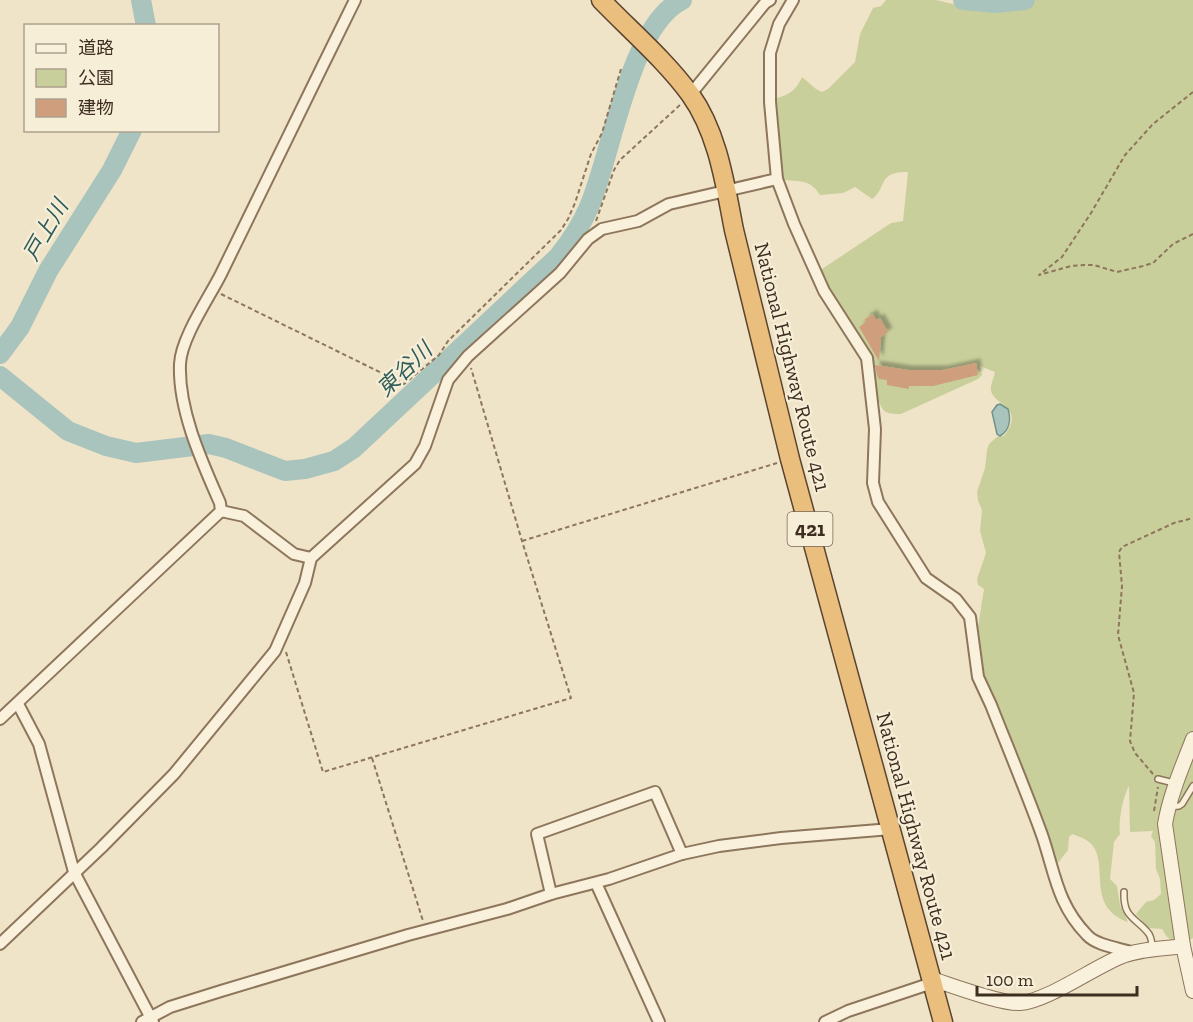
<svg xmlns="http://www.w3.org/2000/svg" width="1193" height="1022" font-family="'Zilla Slab','Noto Sans JP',serif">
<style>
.green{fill:#c9cf9b}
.water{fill:#a9c4bc;stroke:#6f938a;stroke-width:1.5}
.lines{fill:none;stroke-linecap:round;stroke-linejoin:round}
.river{stroke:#a9c4bc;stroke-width:20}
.building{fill:#cf9f7d;filter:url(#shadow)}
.service-casing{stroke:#8d765c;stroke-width:8}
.minor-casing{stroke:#8d765c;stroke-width:14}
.tertiary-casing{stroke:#8d765c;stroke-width:16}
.trunk-casing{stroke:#5b4430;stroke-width:21}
.path{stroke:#8d765c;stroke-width:2;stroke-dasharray:4.5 3;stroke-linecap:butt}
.service{stroke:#faf1dc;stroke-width:5}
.minor{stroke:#faf1dc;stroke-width:10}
.tertiary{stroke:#faf1dc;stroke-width:14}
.trunk{stroke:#eabe7c;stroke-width:18}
.labels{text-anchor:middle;stroke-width:4.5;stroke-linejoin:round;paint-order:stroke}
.shield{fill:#f7eed8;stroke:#756857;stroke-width:1.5}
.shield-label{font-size:20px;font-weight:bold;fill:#3d2e20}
.street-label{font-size:21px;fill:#3d2e20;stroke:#f7eed8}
.water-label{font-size:22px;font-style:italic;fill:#2f5d5a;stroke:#f7eed8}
</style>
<defs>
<filter id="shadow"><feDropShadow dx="4.5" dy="-4.5" stdDeviation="1.5" flood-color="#0004"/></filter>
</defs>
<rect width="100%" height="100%" fill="#f0e4c8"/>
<path class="green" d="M886,0h50l17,4 43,1 26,-2 12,-3h159v938l-5,3 -28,-110 15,106 -3,3 -5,-3 -5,-8 -14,-1 -12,-14 10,-12 8,-2 7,-6 -1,-15 -4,-10 -1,-27 -4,-6 2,-5 -23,1 -1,-46c-6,10 -11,36 -9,48l-6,8 -4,37 7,7 3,19 8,17c-45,-16 -16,-61 -39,-80 -5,-4 -12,-6 -17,-8l-3,3 -1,13 -14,18 -70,-179 -9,-63 3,1 6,-38 -6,-4 -1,-6 9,-26 -6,-22 2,-21 -4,-9 -1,-9 8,-24 2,-18 2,-6 8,-7 7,-1c22,-29 -9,-30 -13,-45 -1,-6 3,-13 4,-19l-15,-6 2,9 -4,4 -77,35c-5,0 -11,0 -15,-2 -7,-3 -14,-31 -16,-40l-48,-92v-11l69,-46 12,-2 5,-49c-31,-1 -21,17 -36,27l-17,-12 -12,6 -23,2c-11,-18 -23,-12 -40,-16l-4,-43 1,-38c12,-3 20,-9 25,-21l14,12 6,3 6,-3 27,-27 5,-28 13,-26 8,-2z"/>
<path class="water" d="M1000,404l8,5c3,10 2,21 -8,27l-3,-2 -5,-22 5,-7z"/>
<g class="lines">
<g class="river">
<polyline points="141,0 146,26"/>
<polyline points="963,0 996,3 1025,0"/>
<polyline points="0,354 20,327 48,271 112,170 132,130"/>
<path d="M0,376l68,55 38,15 30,7 73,-9 17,4 59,23 20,-2 29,-8 20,-13 204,-191c13,-16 23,-31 31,-50 23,-53 40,-181 93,-207"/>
</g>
</g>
<g class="building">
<polygon points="873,314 876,320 880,318 888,332 881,337 879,361 859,327 866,322 865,319"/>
<polygon points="976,363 978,375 933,386 909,386 909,389 887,385 887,380 879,379 877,375 875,365 908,370 943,370"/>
</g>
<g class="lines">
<defs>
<g id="service">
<polyline points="1158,779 1174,783"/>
<polyline points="1169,807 1179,806 1182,804 1193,786"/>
<path d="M1124,892c-1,27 12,25 25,42 3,5 3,10 3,15"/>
</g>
<g id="minor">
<path d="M793,0l-14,24 -9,29v49l7,77 17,45 30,67 43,67 8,71 -2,54 5,19 48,76 30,21 14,18 8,60 13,28c17,43 35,86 51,130 13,38 15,69 45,100 10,11 33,13 47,18"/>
<polyline points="690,95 765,3 770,0"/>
<polyline points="221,511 244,516 294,554 311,558"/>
<polyline points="18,704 39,744 74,872 153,1022"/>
<path d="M0,719l221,-208 -1,-8c-18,-41 -42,-93 -40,-139 1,-26 29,-66 41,-90 45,-92 89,-183 134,-274"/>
<polyline points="596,883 659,1022"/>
<polyline points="551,894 537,834 655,792 682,854"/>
<polyline points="0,944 101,848 174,774 275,651 305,583 311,558 415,464 425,446 448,380 468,356 560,273 588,239 602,229 638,221 669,204 777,179"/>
<polyline points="142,1022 170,1007 221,991 408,935 507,909 551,894 609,879 682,854 719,846 781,838 891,829"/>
<polyline points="825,1022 848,1011 932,983"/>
</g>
<g id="tertiary">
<path d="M1193,739c-11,28 -23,56 -28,85l18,122 10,45"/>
<path d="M931,979c21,6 69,25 89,24 25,-1 73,-35 100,-46 19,-8 42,-8 63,-11"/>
</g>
<path id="trunk" d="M601,0c29,30 65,61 89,94 28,39 35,90 44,136l56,229 153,563"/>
</defs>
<use href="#service" class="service-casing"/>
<use href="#minor" class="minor-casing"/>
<use href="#tertiary" class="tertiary-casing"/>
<use href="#trunk" class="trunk-casing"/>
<g class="path">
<polyline points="1193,92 1153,124 1125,155 1091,213 1062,257 1039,275 1071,266 1084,265 1094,265 1117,272 1143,266 1153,263 1173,244 1193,234"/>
<polyline points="596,221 614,170 620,160 680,105"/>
<polyline points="221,294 404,384 439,355 448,341 561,230 568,219 575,203 591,154 602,133 621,69"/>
<polyline points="522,541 777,463"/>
<polyline points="286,652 323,772 571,698 522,541 471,368"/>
<polyline points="372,758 423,921"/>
<polyline points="1153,774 1135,753 1130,741 1134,693 1118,635 1122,586 1119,552 1122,547 1174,523 1193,518"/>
<polyline points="1154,811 1158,787"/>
</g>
<use href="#service" class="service"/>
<use href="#minor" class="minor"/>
<use href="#tertiary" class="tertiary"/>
<use href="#trunk" class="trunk"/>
</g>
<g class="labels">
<rect class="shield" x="787.5" y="512" width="45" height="34" rx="4.5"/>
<g class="shield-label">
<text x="810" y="536">421</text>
</g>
<g class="street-label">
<text transform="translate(792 367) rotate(76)" y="7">National Highway Route 421</text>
<text transform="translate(916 836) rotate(75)" y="7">National Highway Route 421</text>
</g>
<g class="water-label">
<text transform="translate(45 230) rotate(-60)" y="8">戸上川</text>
<text transform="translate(404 369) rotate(-44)" y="8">東谷川</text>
</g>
</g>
<rect x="24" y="24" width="195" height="108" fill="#f7eed8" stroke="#ada18e" stroke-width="1.5"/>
<rect x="36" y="44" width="30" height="9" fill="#faf1dc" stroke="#ada18e" stroke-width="1.5"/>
<text x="78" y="54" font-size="18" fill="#3d2e20">道路</text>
<rect x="36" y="69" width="30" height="18" fill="#c9cf9b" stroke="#ada18e" stroke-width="1.5"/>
<text x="78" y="84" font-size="18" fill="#3d2e20">公園</text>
<rect x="36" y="99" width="30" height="18" fill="#cf9f7d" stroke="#ada18e" stroke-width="1.5"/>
<text x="78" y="114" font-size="18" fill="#3d2e20">建物</text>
<path d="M977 986v9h160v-9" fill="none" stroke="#3d2e20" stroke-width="3"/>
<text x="986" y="986" font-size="18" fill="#3d2e20" stroke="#f7eed8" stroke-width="4.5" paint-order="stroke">100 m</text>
</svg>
